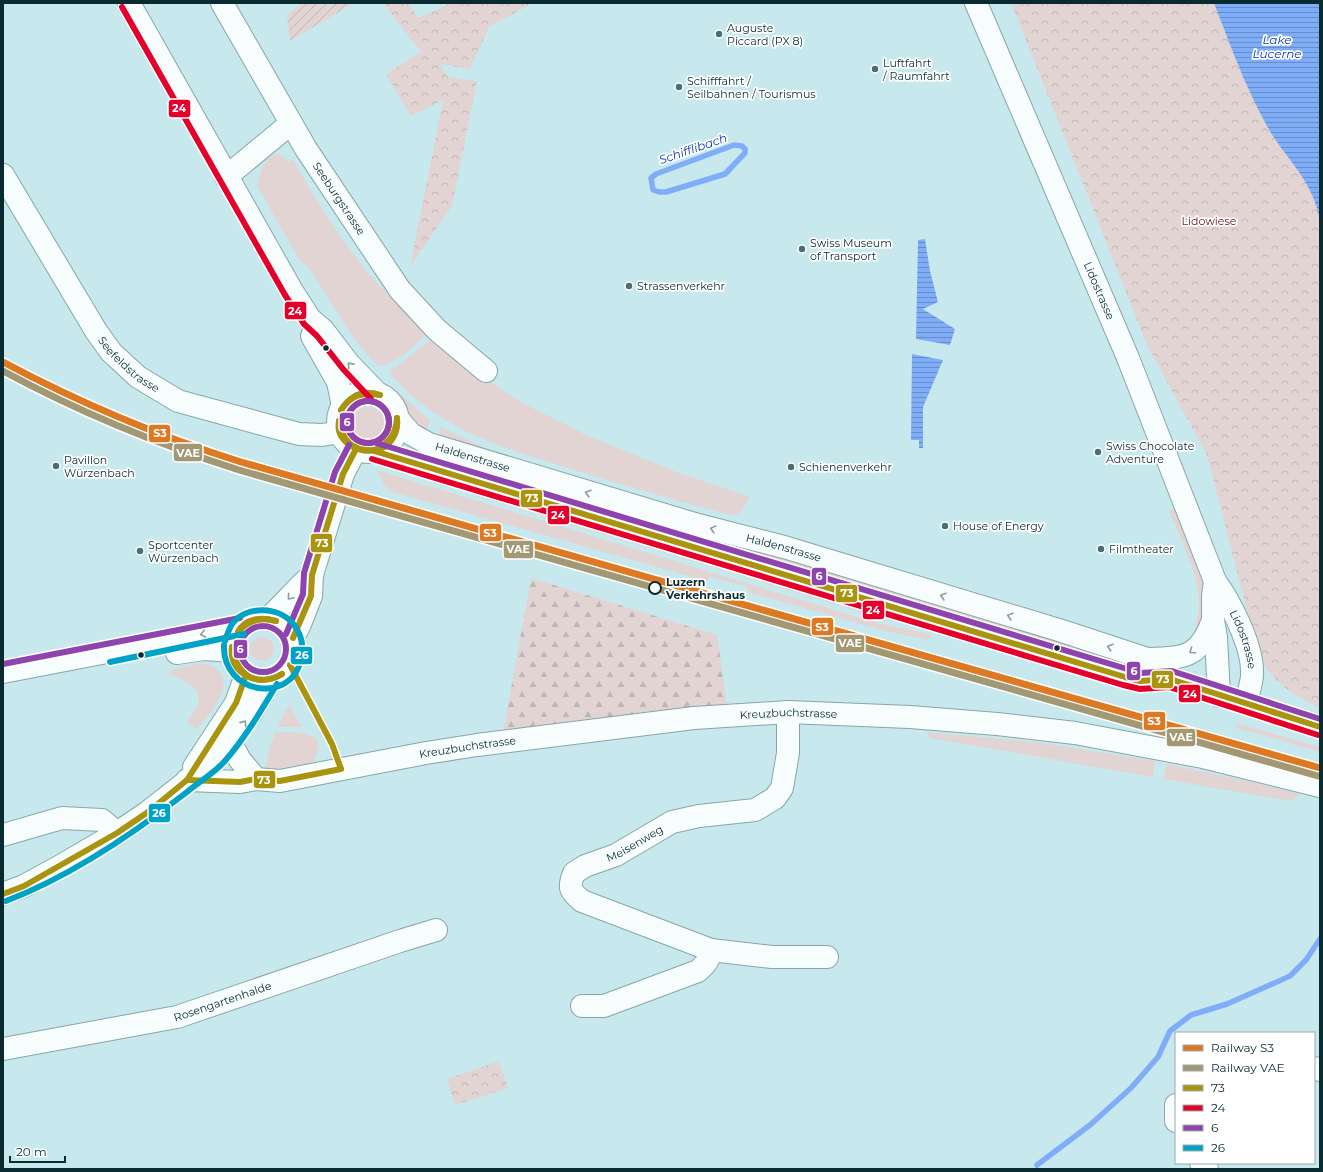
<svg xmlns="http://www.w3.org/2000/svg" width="1323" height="1172" font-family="Montserrat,sans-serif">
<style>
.grass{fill:#e1d4d3}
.forest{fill:url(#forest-firs)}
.park{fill:url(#park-crowns)}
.garden{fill:url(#garden-furrows)}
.water{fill:url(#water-rules)}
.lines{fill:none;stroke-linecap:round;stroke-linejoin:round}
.stream{stroke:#80adf8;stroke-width:5.5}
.street-casing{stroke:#87a6a9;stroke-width:24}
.secondary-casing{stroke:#87a6a9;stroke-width:24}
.primary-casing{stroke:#87a6a9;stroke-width:24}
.street{stroke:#f7fcfc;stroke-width:22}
.secondary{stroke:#f7fcfc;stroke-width:22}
.primary{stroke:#f7fcfc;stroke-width:22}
.bus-1-casing{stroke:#fff;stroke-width:9}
.bus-2-casing{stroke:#fff;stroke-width:9}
.bus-3-casing{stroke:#fff;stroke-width:9}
.bus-4-casing{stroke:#fff;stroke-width:9}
.bus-1{stroke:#a99410;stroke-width:6}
.bus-2{stroke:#e4002b;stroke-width:6}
.bus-3{stroke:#8e44ad;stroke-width:6}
.bus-4{stroke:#00a3c6;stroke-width:6}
.rail-1-casing{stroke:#fff;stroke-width:10}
.rail-2-casing{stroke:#fff;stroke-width:10}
.rail-1{stroke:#dc7922;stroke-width:7}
.rail-2{stroke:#a29974;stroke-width:7}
.oneway{stroke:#8c9ea0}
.poi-dot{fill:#4c6e72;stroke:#fff;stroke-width:1.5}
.bus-dot{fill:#092b2f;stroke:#fff;stroke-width:1.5}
.stop-dot{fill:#fff;stroke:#092b2f;stroke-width:2}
.labels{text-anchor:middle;stroke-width:3.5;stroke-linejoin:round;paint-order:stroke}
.poi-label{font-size:11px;fill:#092b2f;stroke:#fff;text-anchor:start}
.street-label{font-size:11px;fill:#092b2f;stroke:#fff}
.park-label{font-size:11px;fill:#661116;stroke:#fff}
.stop-label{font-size:11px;font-weight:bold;fill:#092b2f;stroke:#fff;text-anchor:start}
.water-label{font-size:12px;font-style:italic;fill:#0a38b1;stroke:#fff}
.line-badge{stroke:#fff;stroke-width:1.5}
.badge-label{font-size:11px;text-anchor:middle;font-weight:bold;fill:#fff}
</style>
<defs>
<pattern id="forest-firs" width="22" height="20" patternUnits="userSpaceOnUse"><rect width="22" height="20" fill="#e1d4d3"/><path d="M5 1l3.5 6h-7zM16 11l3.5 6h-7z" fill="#c0b6b5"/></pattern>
<pattern id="park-crowns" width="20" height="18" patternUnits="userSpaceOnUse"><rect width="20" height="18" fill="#e1d4d3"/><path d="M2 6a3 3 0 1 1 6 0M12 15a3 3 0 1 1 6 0" fill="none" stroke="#c0b6b5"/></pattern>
<pattern id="garden-furrows" width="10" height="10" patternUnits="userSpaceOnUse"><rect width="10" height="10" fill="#e1d4d3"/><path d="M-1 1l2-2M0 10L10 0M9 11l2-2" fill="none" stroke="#c0b6b5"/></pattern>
<pattern id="water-rules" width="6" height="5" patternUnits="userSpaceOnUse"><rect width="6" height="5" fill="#80adf8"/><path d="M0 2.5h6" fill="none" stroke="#678dc9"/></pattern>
</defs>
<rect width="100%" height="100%" fill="#c7e9ed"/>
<g class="grass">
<path d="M280,154l9,8 4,-2c24,42 51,85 83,122 16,18 34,34 52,51 -14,13 -30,31 -50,33l-24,-27 -45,-71 -10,-9 -42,-73c4,-14 6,-31 23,-32z"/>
<path d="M434,339l47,38 19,11 3,3 31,18 47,23v1l98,40 71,24c-5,8 -9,19 -20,18 -49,-13 -97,-27 -146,-42 -74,-23 -140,-39 -194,-99l1,-3 39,-31z"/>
<polygon points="390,388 393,388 430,420 425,435 407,415 402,404 390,391"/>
<circle cx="368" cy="423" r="16"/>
<polygon points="441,427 506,458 437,439"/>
<polygon points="432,452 762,548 1139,664 1137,671 810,570 431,457"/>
<polygon points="374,461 414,471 412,476 374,464"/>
<polygon points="376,470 877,623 931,634 929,640 882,630 747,592 748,587 709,576 707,581 392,492 385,486"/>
<polygon points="424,477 449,482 452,489 426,480"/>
<polygon points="458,485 922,626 884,619 470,494"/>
<path d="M1176,507l27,73 3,12 -3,36 -8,-3c14,-34 -13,-82 -26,-114z"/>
<circle cx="262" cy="649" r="12"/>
<path d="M202,663c44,10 10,49 -6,67l-9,-9 12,-17 -2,-13 -10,-9 -18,-8 2,-4z"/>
<polygon points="289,705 302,727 277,727"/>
<polygon points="1236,723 1320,747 1320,752 1237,728"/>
<path d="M276,732l28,1 12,5 3,9c-2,5 -3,11 -7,15 -7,8 -36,8 -47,6l6,-24z"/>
<polygon points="926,732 1036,742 1155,761 1153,777 947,741 931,738"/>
<polygon points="1167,764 1265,785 1299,794 1298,797 1291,801 1163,779"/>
</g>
<polygon class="forest" points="531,578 717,635 727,706 503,733"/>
<g class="park">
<polygon points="383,3 409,3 418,18 451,3 533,3 489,27 470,69 440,64 448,77 477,81 452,206 410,267 443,100 411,116 386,74 422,51 417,47"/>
<path d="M1011,3h203c16,41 31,84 53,123 18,33 46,53 53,95v487c-29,-14 -44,-23 -61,-51l-52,-202 -59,-108z"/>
<polygon points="499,1061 508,1088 455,1105 447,1079"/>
</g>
<polygon class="garden" points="301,3 354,3 290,41 287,15"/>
<g class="water">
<path d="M1214,3h106v218c-7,-42 -35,-62 -53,-95 -22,-39 -37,-82 -53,-123z"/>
<polygon points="925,239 930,271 938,302 923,309 955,329 950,345 916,339 918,240"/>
<polygon points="912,354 943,360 923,407 923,448 919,448 919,440 911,440"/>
</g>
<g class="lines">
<g class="stream">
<polygon points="734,145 742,146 745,149 745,153 725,174 666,192 659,192 653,190 651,178 656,174"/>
<polyline points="1037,1165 1090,1125 1131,1088 1158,1057 1170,1031 1191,1015 1227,1004 1290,976 1306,960 1320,939"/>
</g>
<defs>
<g id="street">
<path id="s1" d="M222,3l84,146 94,141 37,40 49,41"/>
<path id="s2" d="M976,3l152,355 87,223c15,20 37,64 37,90 1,11 -4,22 -7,32"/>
<path id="s3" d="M3,175l93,156 15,21 27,25 40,24 121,33 23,1 18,-3"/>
<polyline points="226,177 290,124"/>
<polyline points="1215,581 1213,596 1213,620 1216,637 1219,696"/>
<path d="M1147,659c38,-1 52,-1 66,-39"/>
<polyline points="230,741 240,760 256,779"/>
<path id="s4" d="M187,780l53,2 16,-3 24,2 146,-28 51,-8 217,-27 94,-6 122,5 87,7 78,9 128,24 117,29"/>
<polyline points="3,835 62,818 102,820 117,833"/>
<polyline points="711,950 772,957 827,957"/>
<path id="s5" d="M582,1006h22l94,-35c8,-7 11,-11 13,-21l-129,-49c-12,-10 -14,-13 -8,-28l11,-7 31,-11 56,-33 27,-6 56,-6 20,-12 7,-10 6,-35v-41"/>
<path id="s6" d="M3,1049l174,-32 223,-76 36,-11"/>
<polyline points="1314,1068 1320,1070"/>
<polyline points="1176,1105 1176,1121"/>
<polyline points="1201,1163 1207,1169"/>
</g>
<g id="secondary">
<circle cx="263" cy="649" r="31"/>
<path d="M268,618c16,-13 28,-30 44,-43"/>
<polyline points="293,638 300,624 311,596 312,575 343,474 356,449"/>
<polyline points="177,653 204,649 232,651"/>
<polyline points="3,672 242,626"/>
<polyline points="194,767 236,703 246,675"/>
<polyline points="3,894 24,886 57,868 117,833 148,812 218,757 251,713 270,680"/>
</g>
<g id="primary">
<polyline points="129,3 292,291 310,319 323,330 349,364 377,393"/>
<polyline points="312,336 338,382 343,406"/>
<circle cx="368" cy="422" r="30"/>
<path id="s7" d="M398,419l13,15 18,10 269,81 86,22 278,84 85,28 23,20 150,48"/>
<polyline points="374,451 1125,677 1140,681 1170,679"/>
</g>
</defs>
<use href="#street" class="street-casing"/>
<use href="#secondary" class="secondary-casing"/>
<use href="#primary" class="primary-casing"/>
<use href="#street" class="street"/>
<use href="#secondary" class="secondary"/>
<use href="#primary" class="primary"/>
<defs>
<g id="bus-1">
<path d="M341,410c9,-14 22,-21 39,-15"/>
<path d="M341,410c10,-15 21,-18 39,-15"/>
<path d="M339,421c3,20 15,31 36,29"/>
<path d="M339,421c-4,20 19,33 36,29"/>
<path d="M375,450c14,-7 21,-16 22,-32"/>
<path d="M375,450c16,-1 24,-19 22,-32"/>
<polyline points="374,451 1125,677 1140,681 1170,679 1320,727"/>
<path d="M238,632c7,-15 25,-15 38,-11"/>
<path d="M238,632c10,-12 23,-15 38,-11"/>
<polyline points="293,638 311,596 312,575 343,474 356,449"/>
<path d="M232,647c4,27 24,42 50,27"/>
<path d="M232,647c-4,28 29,41 50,27"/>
<polyline points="290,665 332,744 341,769"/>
<polyline points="187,780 240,782 256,779 280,781 341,769"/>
<polyline points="3,894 24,886 117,833 148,812 187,780 236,703 246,675"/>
</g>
<g id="bus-2">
<polyline points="122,7 285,295 304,324 317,336 343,369 371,399"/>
<circle cx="368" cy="422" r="21"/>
<polyline points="372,459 1123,685 1140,689 1169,687 1318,735"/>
</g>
<g id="bus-3">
<circle cx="368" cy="422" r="21"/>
<polyline points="376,443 1127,669 1141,673 1172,671 1320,719"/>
<circle cx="263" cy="649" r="23"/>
<polyline points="286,634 303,594 304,573 335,472 349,445"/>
<polyline points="3,664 240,618"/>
</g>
<g id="bus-4">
<path d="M224,645c-2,50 68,60 77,14 3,-13 1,-24 -7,-34 -14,-19 -48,-20 -62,-1 -3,5 -5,11 -7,17"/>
<polyline points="110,662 244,634"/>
<path d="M6,901c63,-24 127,-67 181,-109 12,-10 27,-19 37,-30 21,-24 37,-51 53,-78"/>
</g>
</defs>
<use href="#bus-1" class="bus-1-casing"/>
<use href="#bus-2" class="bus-2-casing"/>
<use href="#bus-3" class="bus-3-casing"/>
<use href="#bus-4" class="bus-4-casing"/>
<use href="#bus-1" class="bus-1"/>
<use href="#bus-2" class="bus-2"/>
<use href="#bus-3" class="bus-3"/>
<use href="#bus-4" class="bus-4"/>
<defs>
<path id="rail-1" d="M3,362c77,41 155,74 238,100l1079,306"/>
<path id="rail-2" d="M3,371c76,41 154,73 236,99l1079,306"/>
</defs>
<use href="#rail-1" class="rail-1-casing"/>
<use href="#rail-2" class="rail-2-casing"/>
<use href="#rail-1" class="rail-1"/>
<use href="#rail-2" class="rail-2"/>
</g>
<defs><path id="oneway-chevron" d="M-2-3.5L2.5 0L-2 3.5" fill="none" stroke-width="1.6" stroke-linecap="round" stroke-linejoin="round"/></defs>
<g class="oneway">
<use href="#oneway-chevron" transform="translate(350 365) rotate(-132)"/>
<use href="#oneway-chevron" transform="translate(588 493) rotate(-163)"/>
<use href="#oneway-chevron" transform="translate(713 529) rotate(-165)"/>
<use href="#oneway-chevron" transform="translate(943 596) rotate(-163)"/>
<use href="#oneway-chevron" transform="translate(290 597) rotate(130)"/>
<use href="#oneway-chevron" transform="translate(1010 616) rotate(-163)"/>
<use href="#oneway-chevron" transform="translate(203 634) rotate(169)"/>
<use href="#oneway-chevron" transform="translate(1110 647) rotate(-162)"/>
<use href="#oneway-chevron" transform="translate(1192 651) rotate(145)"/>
<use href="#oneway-chevron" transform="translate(244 723) rotate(-55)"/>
</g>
<g class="poi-dot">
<circle cx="719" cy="34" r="4"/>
<circle cx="875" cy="69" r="4"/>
<circle cx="679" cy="87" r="4"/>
<circle cx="802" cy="249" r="4"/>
<circle cx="629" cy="286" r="4"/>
<circle cx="1098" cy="452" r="4"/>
<circle cx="56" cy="466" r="4"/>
<circle cx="791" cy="467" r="4"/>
<circle cx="945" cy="526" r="4"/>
<circle cx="1101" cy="549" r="4"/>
<circle cx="140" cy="551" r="4"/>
</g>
<g class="bus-dot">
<circle cx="326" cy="348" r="3.5"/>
<circle cx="1057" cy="648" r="3.5"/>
<circle cx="141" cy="655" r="3.5"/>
</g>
<circle class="stop-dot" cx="655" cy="588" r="6"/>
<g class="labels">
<g class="poi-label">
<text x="727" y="32">Auguste<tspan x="727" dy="13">Piccard (PX 8)</tspan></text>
<text x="883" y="67">Luftfahrt<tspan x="883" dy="13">/ Raumfahrt</tspan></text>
<text x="687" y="85">Schifffahrt /<tspan x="687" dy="13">Seilbahnen / Tourismus</tspan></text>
<text x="810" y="247">Swiss Museum<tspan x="810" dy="13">of Transport</tspan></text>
<text x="637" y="290">Strassenverkehr</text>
<text x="1106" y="450">Swiss Chocolate<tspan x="1106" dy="13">Adventure</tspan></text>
<text x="64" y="464">Pavillon<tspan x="64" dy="13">Würzenbach</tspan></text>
<text x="799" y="471">Schienenverkehr</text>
<text x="953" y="530">House of Energy</text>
<text x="148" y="549">Sportcenter<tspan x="148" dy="13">Würzenbach</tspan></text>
<text x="1109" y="553">Filmtheater</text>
</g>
<g class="street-label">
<text dy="4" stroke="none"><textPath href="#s1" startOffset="228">Seeburgstrasse</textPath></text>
<text dy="4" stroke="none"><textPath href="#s2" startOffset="313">Lidostrasse</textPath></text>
<text dy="4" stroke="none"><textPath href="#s3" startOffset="229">Seefeldstrasse</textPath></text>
<text dy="4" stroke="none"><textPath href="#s7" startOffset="86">Haldenstrasse</textPath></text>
<text dy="4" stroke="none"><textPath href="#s7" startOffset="410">Haldenstrasse</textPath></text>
<text dy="4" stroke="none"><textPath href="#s2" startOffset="691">Lidostrasse</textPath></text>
<text dy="4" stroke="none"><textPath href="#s4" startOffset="607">Kreuzbuchstrasse</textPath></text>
<text dy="4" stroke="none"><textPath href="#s4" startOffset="284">Kreuzbuchstrasse</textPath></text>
<text dy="4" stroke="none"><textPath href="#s5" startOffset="386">Meisenweg</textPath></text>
<text dy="4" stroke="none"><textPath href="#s6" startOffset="225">Rosengartenhalde</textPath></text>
</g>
<g class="park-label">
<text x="1209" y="225">Lidowiese</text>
</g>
<g class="stop-label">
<text x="666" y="586">Luzern<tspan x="666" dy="13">Verkehrshaus</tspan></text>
</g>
<g class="water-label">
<text x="1277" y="44">Lake<tspan x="1277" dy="14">Lucerne</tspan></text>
<text transform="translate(693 149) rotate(-19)" y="4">Schifflibach</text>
</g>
</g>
<g class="line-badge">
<rect x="168" y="99" width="23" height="19" rx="4" fill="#e4002b"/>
<rect x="284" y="301" width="23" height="19" rx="4" fill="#e4002b"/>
<rect x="339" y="412" width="16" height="20" rx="4" fill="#8e44ad"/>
<rect x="148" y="424" width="23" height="19" rx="4" fill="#dc7922"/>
<rect x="173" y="443" width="30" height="19" rx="4" fill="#a29974"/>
<rect x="520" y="489" width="23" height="19" rx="4" fill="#a99410"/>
<rect x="547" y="505" width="23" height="20" rx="4" fill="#e4002b"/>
<rect x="479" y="523" width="23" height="19" rx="4" fill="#dc7922"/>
<rect x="310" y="533" width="23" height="20" rx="4" fill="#a99410"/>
<rect x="503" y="540" width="31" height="19" rx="4" fill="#a29974"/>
<rect x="811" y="567" width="16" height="19" rx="4" fill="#8e44ad"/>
<rect x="835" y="584" width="23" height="19" rx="4" fill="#a99410"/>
<rect x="862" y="600" width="23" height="20" rx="4" fill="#e4002b"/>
<rect x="811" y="617" width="23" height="19" rx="4" fill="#dc7922"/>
<rect x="835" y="634" width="30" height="19" rx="4" fill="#a29974"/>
<rect x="233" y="639" width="15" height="20" rx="4" fill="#8e44ad"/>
<rect x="290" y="646" width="23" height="19" rx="4" fill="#00a3c6"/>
<rect x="1126" y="661" width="15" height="20" rx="4" fill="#8e44ad"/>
<rect x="1151" y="670" width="23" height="19" rx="4" fill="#a99410"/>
<rect x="1178" y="684" width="23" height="19" rx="4" fill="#e4002b"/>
<rect x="1143" y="711" width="23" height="20" rx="4" fill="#dc7922"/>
<rect x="1166" y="728" width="30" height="19" rx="4" fill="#a29974"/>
<rect x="253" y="770" width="23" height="19" rx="4" fill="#a99410"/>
<rect x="148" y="803" width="23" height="20" rx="4" fill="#00a3c6"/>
</g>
<g class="badge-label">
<text x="179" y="112">24</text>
<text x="295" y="315">24</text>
<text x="347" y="426">6</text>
<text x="160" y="437">S3</text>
<text x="188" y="457">VAE</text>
<text x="532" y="502">73</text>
<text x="558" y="519">24</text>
<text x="490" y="537">S3</text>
<text x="322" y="547">73</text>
<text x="518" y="553">VAE</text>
<text x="819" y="580">6</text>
<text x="847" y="597">73</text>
<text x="873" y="614">24</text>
<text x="822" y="631">S3</text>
<text x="850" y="647">VAE</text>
<text x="240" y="653">6</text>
<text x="302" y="659">26</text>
<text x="1134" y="675">6</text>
<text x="1163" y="683">73</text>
<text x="1190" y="698">24</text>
<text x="1154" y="725">S3</text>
<text x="1181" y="741">VAE</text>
<text x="264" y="784">73</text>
<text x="159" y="817">26</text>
</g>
<rect width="1323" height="1172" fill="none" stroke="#092b2f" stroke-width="8"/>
<rect x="1175" y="1032" width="140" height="132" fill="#ffffff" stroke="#9daaac"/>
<rect x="1183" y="1045" width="20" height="6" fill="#dc7922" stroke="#9daaac"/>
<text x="1211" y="1052" font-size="12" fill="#092b2f">Railway S3</text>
<rect x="1183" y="1065" width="20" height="6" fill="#a29974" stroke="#9daaac"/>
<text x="1211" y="1072" font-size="12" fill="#092b2f">Railway VAE</text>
<rect x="1183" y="1085" width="20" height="6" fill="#a99410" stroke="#9daaac"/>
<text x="1211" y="1092" font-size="12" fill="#092b2f">73</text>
<rect x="1183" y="1105" width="20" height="6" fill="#e4002b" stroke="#9daaac"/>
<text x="1211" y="1112" font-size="12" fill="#092b2f">24</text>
<rect x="1183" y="1125" width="20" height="6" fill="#8e44ad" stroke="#9daaac"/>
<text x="1211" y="1132" font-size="12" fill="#092b2f">6</text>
<rect x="1183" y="1145" width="20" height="6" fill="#00a3c6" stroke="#9daaac"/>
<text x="1211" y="1152" font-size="12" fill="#092b2f">26</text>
<path d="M10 1156v6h55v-6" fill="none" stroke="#092b2f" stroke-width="2"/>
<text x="16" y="1156" font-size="12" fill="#092b2f" stroke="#ffffff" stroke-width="3" paint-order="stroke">20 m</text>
</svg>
